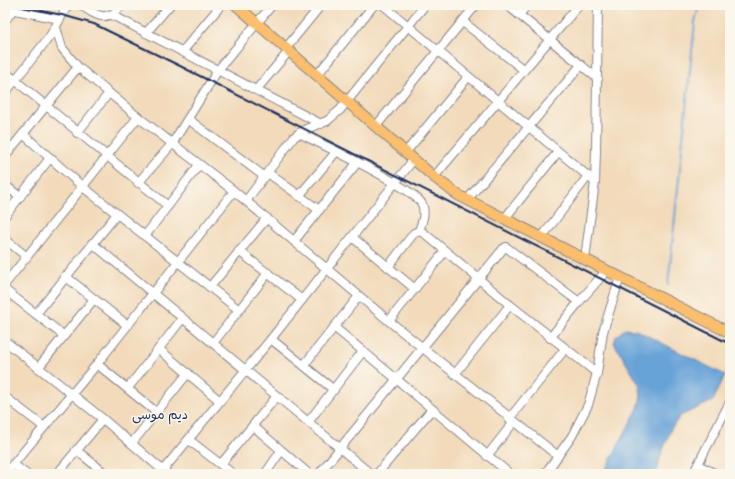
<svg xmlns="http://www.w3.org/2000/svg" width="735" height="479" font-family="'Balsamiq Sans','Playpen Sans Arabic',sans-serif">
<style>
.water{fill:#67a3d8;stroke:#41699b}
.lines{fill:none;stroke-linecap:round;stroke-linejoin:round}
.stream{stroke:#67a3d8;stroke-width:2}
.minor-casing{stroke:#86848c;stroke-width:10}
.major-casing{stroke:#86848c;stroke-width:12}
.minor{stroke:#fff;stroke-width:8}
.major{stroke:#fabe6d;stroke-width:10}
.rail{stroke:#1b2f5e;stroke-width:2}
.labels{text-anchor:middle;stroke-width:3;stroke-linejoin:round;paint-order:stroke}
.quarter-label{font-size:13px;fill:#1b2f5e;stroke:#fbf7ec}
</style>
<rect width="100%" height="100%" fill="#fbf7ec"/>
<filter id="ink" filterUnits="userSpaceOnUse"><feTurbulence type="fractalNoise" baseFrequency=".025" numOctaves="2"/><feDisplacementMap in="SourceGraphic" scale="8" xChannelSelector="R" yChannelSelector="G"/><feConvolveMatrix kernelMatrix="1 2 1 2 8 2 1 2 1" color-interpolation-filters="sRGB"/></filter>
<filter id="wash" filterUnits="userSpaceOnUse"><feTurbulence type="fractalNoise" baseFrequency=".012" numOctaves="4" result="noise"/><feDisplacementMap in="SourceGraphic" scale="16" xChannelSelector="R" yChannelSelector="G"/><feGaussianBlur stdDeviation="0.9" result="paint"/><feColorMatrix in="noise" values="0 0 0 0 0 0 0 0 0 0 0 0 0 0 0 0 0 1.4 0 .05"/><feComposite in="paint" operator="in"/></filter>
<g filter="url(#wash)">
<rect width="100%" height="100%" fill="#f2daba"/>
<polygon class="water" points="625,329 636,330 725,375 713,401 680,416 671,429 660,458 657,474 603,474 638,408 641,397 640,386 614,343 616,336"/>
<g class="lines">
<polyline class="stream" points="668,285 695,22 699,5"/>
</g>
</g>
<g filter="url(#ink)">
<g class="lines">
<defs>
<g id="minor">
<path d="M81,5c17,12 26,18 41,0"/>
<polyline points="383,5 595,182"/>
<polyline points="507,5 581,65"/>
<polyline points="5,8 60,19"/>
<polyline points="112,15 321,124"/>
<polyline points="519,15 527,5"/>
<polyline points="5,21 14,8"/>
<polyline points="463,22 524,70"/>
<polyline points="56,27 62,48 78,67 138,117 234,191 389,321 558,456"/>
<polyline points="146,33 170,5"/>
<polyline points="286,48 321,5"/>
<polyline points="182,52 221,5"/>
<polyline points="5,72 168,206"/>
<polyline points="317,75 374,5"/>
<polyline points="256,90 289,51"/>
<polyline points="5,93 50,36 68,5"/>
<polyline points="188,119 265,177"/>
<polyline points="376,126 476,5"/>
<polyline points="77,133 109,93"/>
<path d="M299,133c22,11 114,54 123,71 4,9 0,18 -3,27"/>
<polyline points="23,134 83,187 239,310"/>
<polyline points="406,152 468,77"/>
<polyline points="5,156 78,67"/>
<polyline points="268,173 319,210"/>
<polyline points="434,177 579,5"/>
<polyline points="138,183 172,144 218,70 272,5"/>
<polyline points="5,185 20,197"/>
<polyline points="299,196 336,152"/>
<polyline points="467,200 581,65 598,79"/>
<polyline points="246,201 294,137 306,129 327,121 340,110 425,5"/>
<polyline points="5,216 50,158"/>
<polyline points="505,218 558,152"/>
<polyline points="145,236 199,165"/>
<polyline points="352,237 415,289"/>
<polyline points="542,237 588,176"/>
<polyline points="5,239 27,257"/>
<polyline points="294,241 357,163"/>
<polyline points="92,243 371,474"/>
<polyline points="239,251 302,300"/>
<polyline points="585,259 595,182 596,152 598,5"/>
<polyline points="388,267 414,233 419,231 424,233 510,305 597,373"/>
<polyline points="65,276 127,325"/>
<polyline points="5,284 138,117"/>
<polyline points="210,287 267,218"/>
<polyline points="5,290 63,335"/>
<polyline points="579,302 607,270"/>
<polyline points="36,314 117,214"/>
<polyline points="389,321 445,251"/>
<polyline points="334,327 510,474"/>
<polyline points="271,339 334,390"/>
<polyline points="5,341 103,419 167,474"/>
<polyline points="213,343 268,273"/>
<polyline points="159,349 220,401"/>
<polyline points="97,364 156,412"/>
<polyline points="304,365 359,296"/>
<polyline points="38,368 94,299"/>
<polyline points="455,374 510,305"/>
<polyline points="128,388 182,319"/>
<polyline points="5,397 44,427"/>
<polyline points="509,419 565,349"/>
<polyline points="309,421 363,351"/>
<polyline points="253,426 309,474"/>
<polyline points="189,440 233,474"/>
<polyline points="132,443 188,373"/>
<polyline points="76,450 106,474"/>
<polyline points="487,456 513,423"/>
<polyline points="13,464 26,474"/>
<polyline points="221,464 277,396"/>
<polyline points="698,465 716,474"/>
<polyline points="5,474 97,364 234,191"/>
<polyline points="57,474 103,419"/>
<polyline points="160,474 271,339 414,159"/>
<polyline points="265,474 281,451"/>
<polyline points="319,474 503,249 506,247 579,302 550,338"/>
<polyline points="377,474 432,409"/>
<polyline points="545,474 572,436 588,405 597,373 603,332 620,277"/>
<polyline points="693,474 730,402"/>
</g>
<polyline id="major" points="236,5 434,177 458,195 730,333"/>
</defs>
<use href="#minor" class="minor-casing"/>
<use href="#major" class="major-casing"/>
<use href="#minor" class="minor"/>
<use href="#major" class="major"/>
<polyline class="rail" points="12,5 62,15 94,24 180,66 730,344"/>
</g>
</g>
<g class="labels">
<g class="quarter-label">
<text x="160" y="419">ديم موسى</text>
</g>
</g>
<rect width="735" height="479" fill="none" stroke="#fbf7ec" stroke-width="20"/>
</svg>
